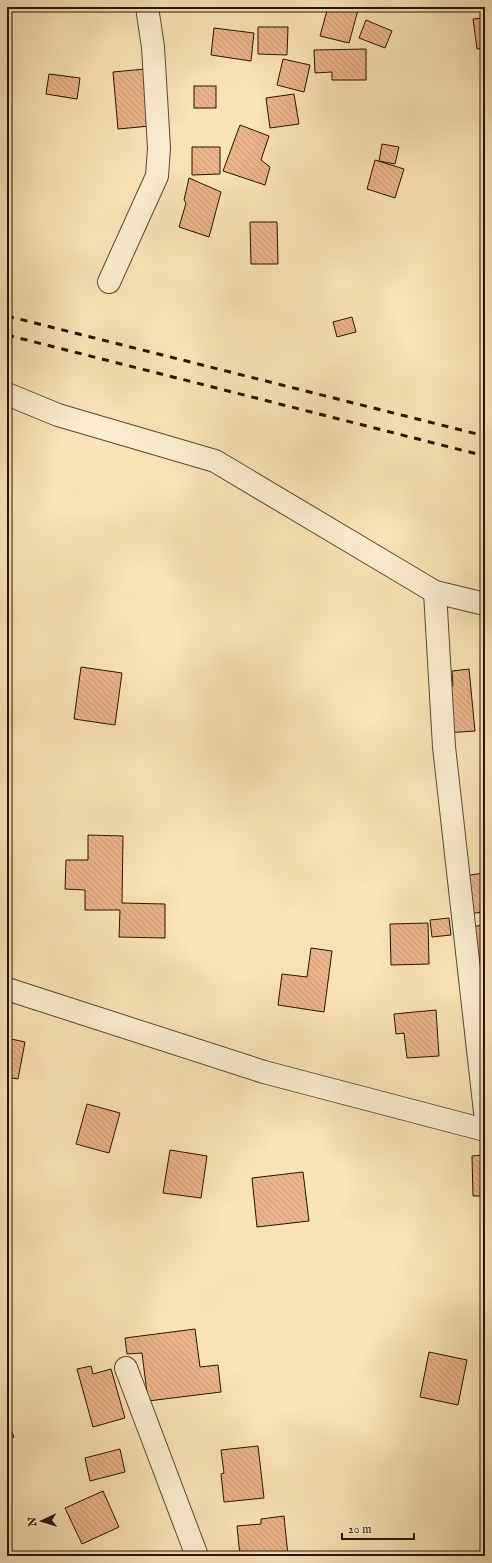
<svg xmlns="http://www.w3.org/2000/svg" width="492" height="1563" font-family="'IM FELL English',serif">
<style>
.building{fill:url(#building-back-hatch);stroke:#281103}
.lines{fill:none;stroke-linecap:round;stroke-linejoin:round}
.minor-casing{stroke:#5c4630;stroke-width:24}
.minor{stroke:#fcedd0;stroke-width:22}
.rail{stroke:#281103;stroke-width:3;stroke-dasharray:7 7;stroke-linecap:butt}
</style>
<defs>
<pattern id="building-back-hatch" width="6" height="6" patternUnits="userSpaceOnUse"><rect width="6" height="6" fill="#eab48c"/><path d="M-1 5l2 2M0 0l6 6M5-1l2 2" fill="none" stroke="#c99a77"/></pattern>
</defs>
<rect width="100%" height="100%" fill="#fae3b7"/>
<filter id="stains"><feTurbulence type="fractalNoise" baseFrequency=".005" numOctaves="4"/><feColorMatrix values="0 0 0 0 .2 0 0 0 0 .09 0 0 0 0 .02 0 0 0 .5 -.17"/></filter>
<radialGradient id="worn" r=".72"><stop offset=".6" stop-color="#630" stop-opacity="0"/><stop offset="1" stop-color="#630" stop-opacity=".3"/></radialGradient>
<g class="building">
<polygon points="97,7 118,7 99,12"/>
<polygon points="328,7 348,7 358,10 349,43 320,36"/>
<polygon points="485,18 485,48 477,49 473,19"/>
<polygon points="366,20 392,31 385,48 359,38"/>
<polygon points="258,27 288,27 287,55 258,54"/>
<polygon points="214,28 254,33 251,61 211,55"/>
<polygon points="366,49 366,80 332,80 332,72 315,73 314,50"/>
<polygon points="283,59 310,65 304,92 277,85"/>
<polygon points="145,69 150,126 118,129 113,72"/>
<polygon points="49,74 80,78 77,99 46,94"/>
<rect x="194" y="86" width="22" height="22"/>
<polygon points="294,94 299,124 270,128 266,98"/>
<polygon points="240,125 269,136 261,160 270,167 265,185 223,171"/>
<polygon points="382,144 399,147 395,164 379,161"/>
<polygon points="192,147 220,147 220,174 192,175"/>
<polygon points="375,160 404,169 395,198 367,189"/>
<polygon points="189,178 221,192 209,237 179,227 186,203 184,200"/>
<polygon points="250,222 277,222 278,264 251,264"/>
<polygon points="352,317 356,332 337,337 333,322"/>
<polygon points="81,667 122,673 115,725 74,719"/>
<polygon points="469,669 475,731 445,733 441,688 453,686 452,671"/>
<polygon points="88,835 123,836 122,903 165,904 165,938 119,937 120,910 85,910 85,890 65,889 66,860 88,860"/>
<polygon points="485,873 485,912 466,914 462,876"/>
<polygon points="449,918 451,935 432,937 430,920"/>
<polygon points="428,923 429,964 391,965 390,924"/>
<polygon points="485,925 485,977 475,978 469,927"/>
<polygon points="311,948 332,951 324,1012 278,1005 282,974 307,977"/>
<polygon points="436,1010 439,1056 407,1058 404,1033 396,1034 394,1014"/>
<polygon points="7,1038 25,1042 18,1079 7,1077"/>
<polygon points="87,1104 120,1113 109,1153 76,1144"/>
<polygon points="170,1150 207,1156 201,1198 163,1193"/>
<polygon points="485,1155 485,1196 473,1196 472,1156"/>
<polygon points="303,1172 309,1221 257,1227 252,1178"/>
<polygon points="195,1329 200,1367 218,1365 221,1392 148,1401 142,1353 127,1354 125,1338"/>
<polygon points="429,1352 467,1360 458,1405 420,1397"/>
<polygon points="91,1366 93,1374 111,1369 125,1418 93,1427 77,1369"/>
<polygon points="7,1420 14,1437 7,1440"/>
<polygon points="258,1446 264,1498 224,1502 221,1474 224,1473 221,1450"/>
<polygon points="120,1449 125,1472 90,1481 85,1458"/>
<polygon points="103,1491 119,1527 82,1544 65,1508"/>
<polygon points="284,1516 288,1556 240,1556 237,1526 261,1524 261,1519"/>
</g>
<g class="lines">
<defs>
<g id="minor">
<polyline points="109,282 157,176 159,148 153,47 147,7"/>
<polyline points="7,394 58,415 215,461 435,592 485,604"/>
<polyline points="435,592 444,747 485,1112"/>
<polyline points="7,989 264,1072 485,1130"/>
<polyline points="126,1368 197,1556"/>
</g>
</defs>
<use href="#minor" class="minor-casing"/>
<use href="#minor" class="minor"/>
<g class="rail">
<polyline points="7,316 485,436"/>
<polyline points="7,335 485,456"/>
</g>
</g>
<rect width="492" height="1563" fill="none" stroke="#fae3b7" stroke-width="24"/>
<rect x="8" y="8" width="476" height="1547" fill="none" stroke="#281103" stroke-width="2"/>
<rect x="12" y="12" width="468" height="1539" fill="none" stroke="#281103"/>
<g transform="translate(42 1521) rotate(266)" stroke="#fcedd0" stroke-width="3" paint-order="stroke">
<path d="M0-3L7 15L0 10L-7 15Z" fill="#281103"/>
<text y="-6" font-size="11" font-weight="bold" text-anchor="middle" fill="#281103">N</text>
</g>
<path d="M342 1533v6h72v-6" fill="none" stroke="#281103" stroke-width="2"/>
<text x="348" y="1533" font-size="12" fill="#281103" stroke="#fcedd0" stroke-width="3" paint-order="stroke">20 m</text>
<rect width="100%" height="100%" filter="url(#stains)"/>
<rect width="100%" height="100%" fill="url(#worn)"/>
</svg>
